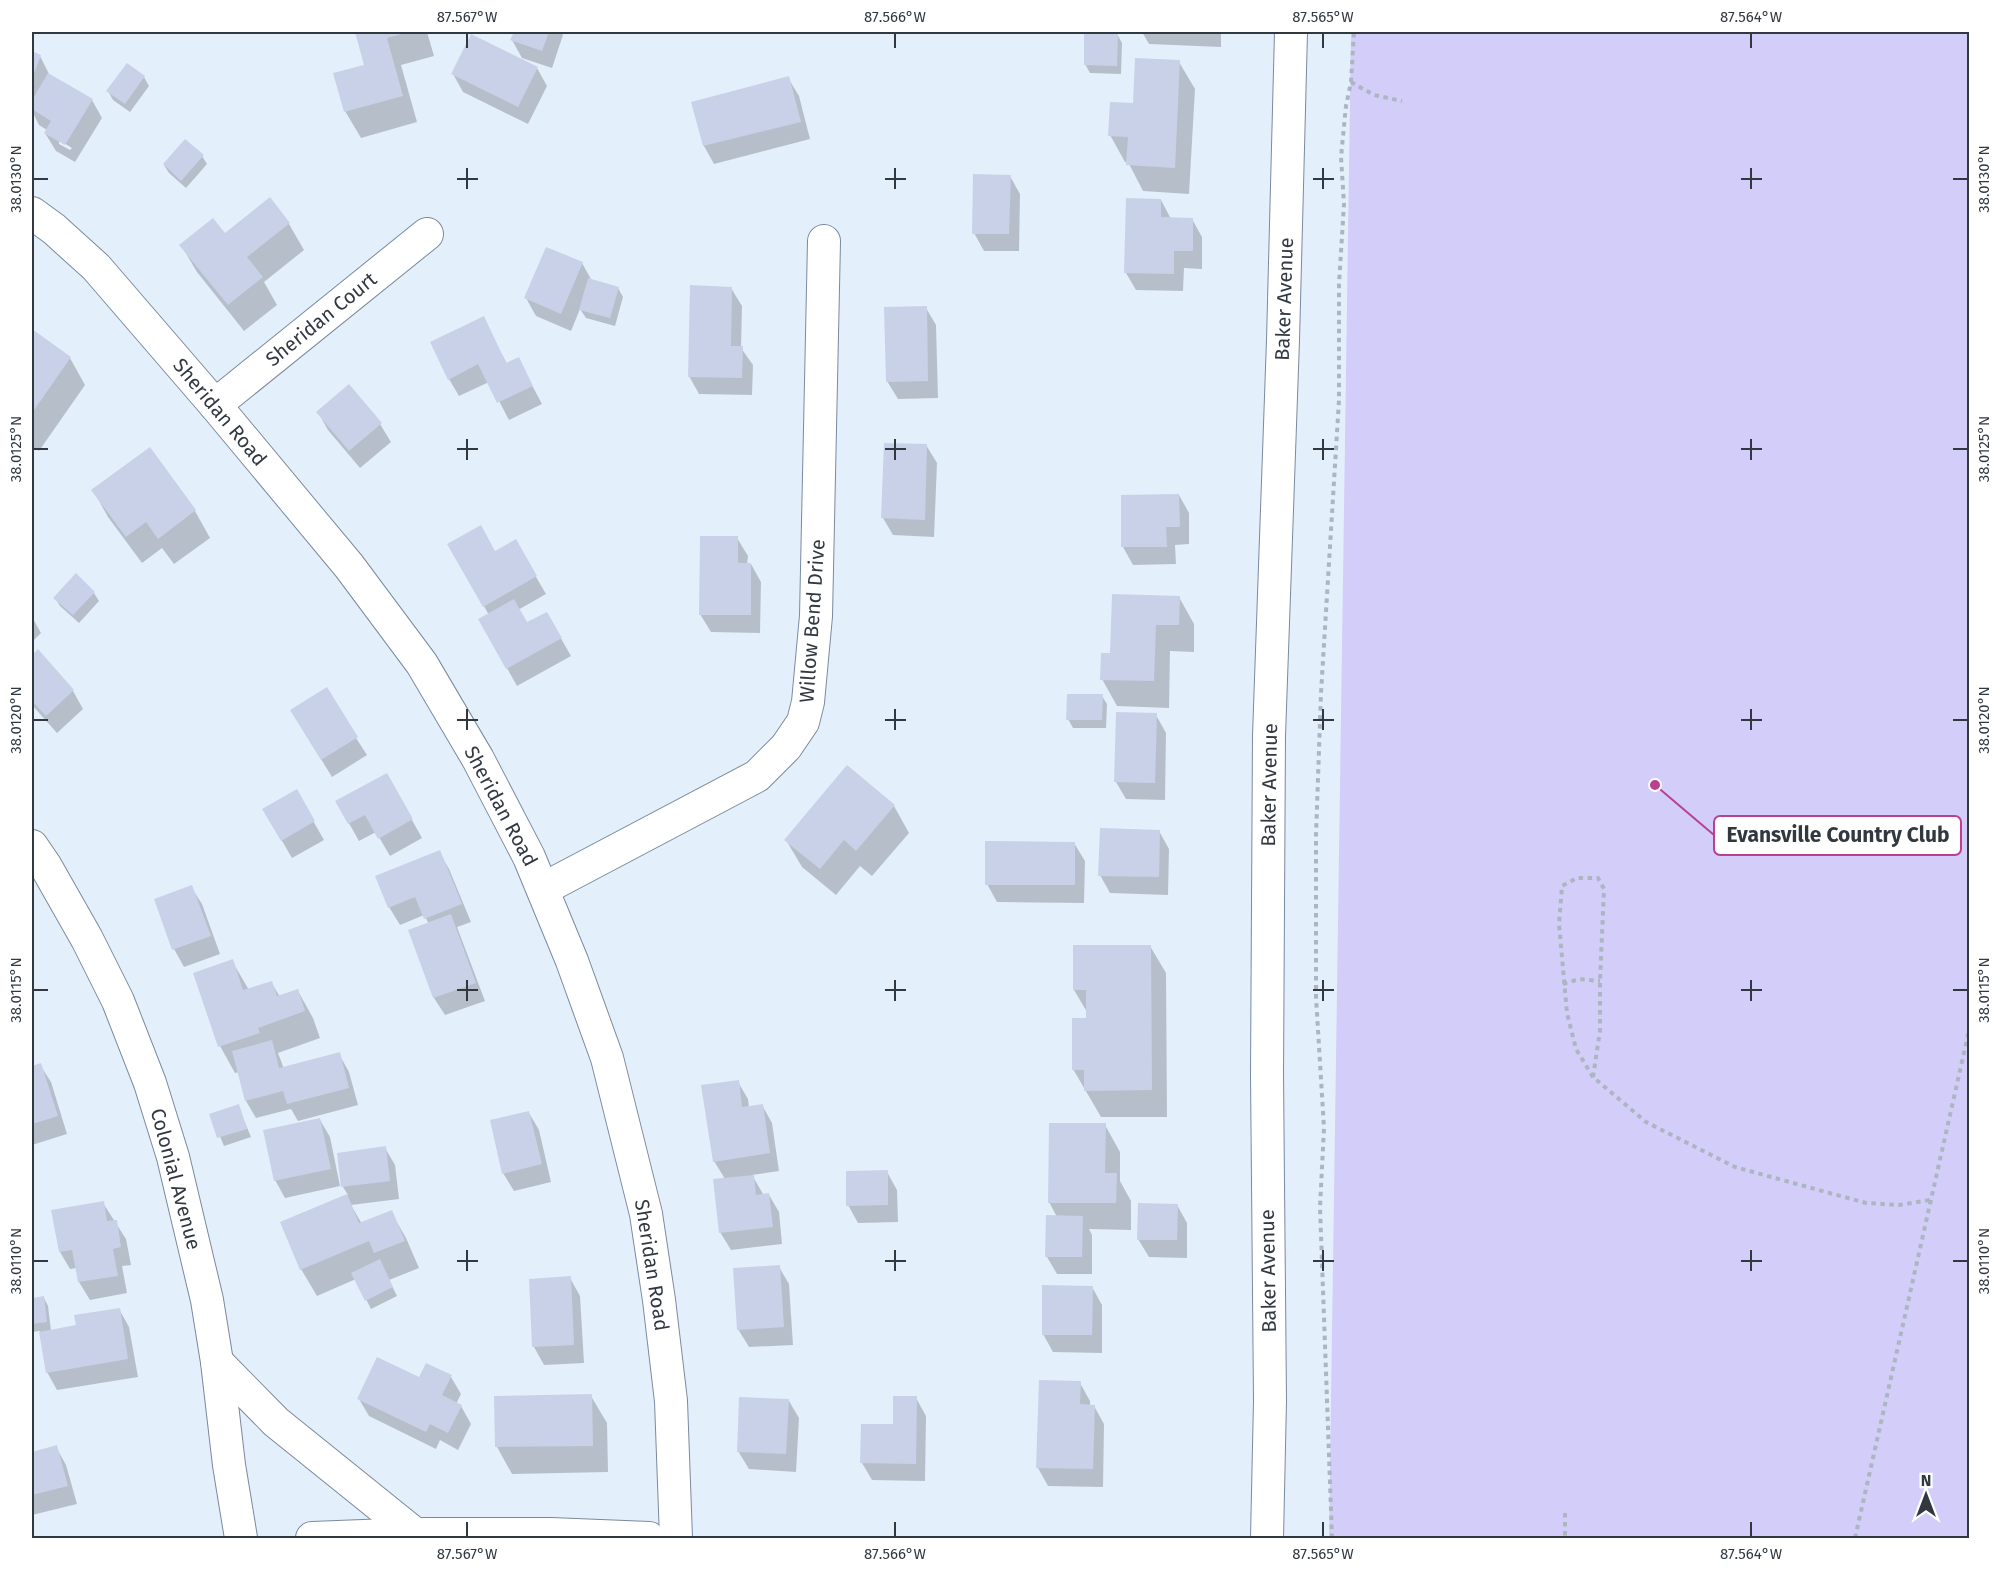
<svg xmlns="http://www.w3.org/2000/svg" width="2001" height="1570" font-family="'Fira Sans',sans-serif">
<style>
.green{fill:#d2cef9}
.shadow{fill:#0003;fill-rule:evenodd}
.building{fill:#c9d1e9}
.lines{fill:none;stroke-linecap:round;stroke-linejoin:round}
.minor-casing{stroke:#7a8a9d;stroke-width:34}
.path{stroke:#acb6c1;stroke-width:4;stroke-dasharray:4.5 4.5;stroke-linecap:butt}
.minor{stroke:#fff;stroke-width:32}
.ticks{fill:none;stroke:#313840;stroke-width:2}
.labels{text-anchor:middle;stroke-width:4.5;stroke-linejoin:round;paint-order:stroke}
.street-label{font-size:20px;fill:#313840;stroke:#fff}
.leader{fill:none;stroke:#bb4092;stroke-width:2}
.callout-dot{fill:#bb4092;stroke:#fff;stroke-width:2}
.callout{fill:#fff;stroke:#bb4092;stroke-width:2}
.callout-label{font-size:21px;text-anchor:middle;font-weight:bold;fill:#313840}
.neatline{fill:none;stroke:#313840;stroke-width:2}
.ticks-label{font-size:15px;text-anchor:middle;fill:#313840}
</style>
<rect width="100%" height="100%" fill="#e4effc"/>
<polygon class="green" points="1351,32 1969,32 1969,1538 1329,1538"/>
<g class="shadow">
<polygon points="357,32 427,32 434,56 401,65 417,122 361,138 345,111 366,66"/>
<polygon points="515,32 561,32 563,35 552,68 522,58 512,40"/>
<polygon points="1142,32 1221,32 1221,47 1149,44"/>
<polygon points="1117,34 1122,43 1121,74 1090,73 1085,64"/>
<path d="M32,53l8,3 10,20 42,24 10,18 -27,44 -19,-11 -11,-18 2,-3 -8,-5 -7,-14zM59,140l13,8 -2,2 -11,-6z"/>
<polygon points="1179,62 1195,89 1189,194 1143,191 1128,162 1125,162 1110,135 1134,105"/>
<polygon points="537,68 547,86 528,124 463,92 453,74"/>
<polygon points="144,77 149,86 130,112 113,100 108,91"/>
<polygon points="788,78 799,96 810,139 714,164 704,146 693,103"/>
<polygon points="202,156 207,164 186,188 169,173 164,165"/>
<polygon points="1010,176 1020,194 1019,251 984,251 974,233"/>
<polygon points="1161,200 1171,219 1192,219 1202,237 1202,269 1184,268 1183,291 1136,290 1126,273"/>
<polygon points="289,224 304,250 264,282 277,305 244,331 197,272 181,245"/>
<polygon points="582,263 592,281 618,288 623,297 615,326 586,318 580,309 571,331 536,316 526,298"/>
<polygon points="731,288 742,306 741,348 753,365 752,395 699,394 689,376"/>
<polygon points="926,308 936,325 938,398 898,399 887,381"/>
<polygon points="483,318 507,364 518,359 542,404 509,420 489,382 459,396 449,379"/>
<polygon points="32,331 70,358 85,385 39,451 32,446"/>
<polygon points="318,412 380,424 391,442 360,468 328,430"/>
<polygon points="926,445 937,463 934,537 893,535 883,518"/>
<polygon points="149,449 195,511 210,538 174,564 162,548 142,563 108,517 93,490"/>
<polygon points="1179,495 1189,513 1189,544 1175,545 1176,564 1133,565 1123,547"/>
<polygon points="737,538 748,556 747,564 751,564 761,582 760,633 711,632 700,614"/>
<polygon points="515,541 546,594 518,610 527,624 547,614 571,656 517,686 480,620 489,615 449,545 495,553"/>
<polygon points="94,593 99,601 79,623 60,606 55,598"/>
<polygon points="1179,597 1194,624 1194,652 1170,651 1169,708 1117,706 1102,679 1111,654"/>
<polygon points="32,617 41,633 32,642"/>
<polygon points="38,652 73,691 83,709 57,733 32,705 32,657"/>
<polygon points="1102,696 1107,704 1106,728 1073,728 1068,719"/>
<polygon points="1156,715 1166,733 1165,800 1126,799 1116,782"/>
<polygon points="302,728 356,738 367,755 332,777"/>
<polygon points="387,775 422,838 390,856 376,832 359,841 337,802"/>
<polygon points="296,791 324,840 292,858 264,810"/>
<polygon points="894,806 909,833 872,876 860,866 836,895 802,867 786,840"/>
<polygon points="1159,831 1169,849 1168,895 1110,893 1100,875"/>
<polygon points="1074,843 1085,861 1084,903 997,902 987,884"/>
<polygon points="439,852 449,869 471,922 457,927 485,1001 445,1015 434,998 410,931 429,924 424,915 400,925 389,907"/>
<polygon points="191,887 202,904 220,954 184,967 174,949"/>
<polygon points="1150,946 1166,973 1167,1117 1101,1117 1073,1069 1087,1020 1087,1012 1074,990"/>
<polygon points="232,961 249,990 271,982 280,997 298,991 313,1018 320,1038 278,1053 284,1069 339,1054 349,1072 358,1105 298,1121 291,1109 256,1118 246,1101 239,1072 235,1073 220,1046"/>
<polygon points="40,1065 51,1082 67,1134 32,1145 32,1067"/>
<polygon points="738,1082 748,1099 749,1108 762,1105 772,1123 779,1171 752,1175 763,1194 769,1195 779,1212 782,1244 731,1250 720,1232 725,1179 714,1161"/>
<polygon points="238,1106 251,1137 224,1146 211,1115"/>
<polygon points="529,1113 539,1130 551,1182 514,1191 503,1173"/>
<polygon points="320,1120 330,1137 340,1186 285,1198 275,1180"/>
<polygon points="1105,1125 1120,1152 1120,1181 1131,1201 1131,1230 1089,1229 1092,1235 1092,1274 1057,1274 1047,1257 1057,1217 1049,1202"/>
<polygon points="385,1148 395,1165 399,1199 351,1205 362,1224 391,1212 406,1238 419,1268 389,1280 397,1296 371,1309 356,1279 317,1296 301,1269 282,1223 348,1195 343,1187"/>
<polygon points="887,1172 897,1190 898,1222 858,1223 848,1205"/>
<polygon points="103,1203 126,1239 131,1265 122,1266 127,1293 90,1300 79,1282 77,1268 70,1269 60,1252"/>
<polygon points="1177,1205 1187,1223 1187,1258 1149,1257 1138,1239"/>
<polygon points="779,1267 789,1284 793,1345 749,1347 738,1329"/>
<polygon points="570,1278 580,1296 584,1363 544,1365 534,1347"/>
<polygon points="1092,1287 1102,1305 1102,1353 1053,1352 1043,1334"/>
<polygon points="44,1298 48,1306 51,1331 77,1326 119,1309 129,1327 138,1377 57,1390 47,1372 40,1331 32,1332 32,1299"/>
<polygon points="451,1377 461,1394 456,1404 461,1406 471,1424 458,1450 440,1440 436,1449 369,1416 359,1399 420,1379"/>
<polygon points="1080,1383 1090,1401 1090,1406 1094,1406 1104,1424 1103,1487 1048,1486 1038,1468"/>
<polygon points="591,1396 607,1423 608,1472 512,1474 497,1447"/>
<polygon points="916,1398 926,1416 925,1481 872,1480 862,1463"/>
<polygon points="789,1401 799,1418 796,1472 749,1469 738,1451"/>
<polygon points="56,1447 66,1465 77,1504 32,1515 32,1453"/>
</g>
<g class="building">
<polygon points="355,32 409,32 387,38 403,96 344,112 333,73 364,65"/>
<polygon points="514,32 549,32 542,51 510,40"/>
<polygon points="1084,32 1118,33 1117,66 1084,65"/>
<polygon points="471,34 538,67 518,107 451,74"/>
<polygon points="32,51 41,55 32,79"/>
<polygon points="1135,58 1180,60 1175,168 1126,165 1128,137 1108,136 1110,102 1133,103"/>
<polygon points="127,63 145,76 125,104 106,91"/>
<polygon points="48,73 93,99 65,145 44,133 51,121 32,109 32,100"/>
<polygon points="789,76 801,122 703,146 691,102"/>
<polygon points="185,139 204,155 181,181 163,164"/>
<polygon points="973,174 1011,175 1009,234 972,234"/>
<polygon points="270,197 290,223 247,257 263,277 228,305 179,245 213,218 225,233"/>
<polygon points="1126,198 1161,199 1161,217 1193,218 1193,251 1174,251 1174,274 1124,273"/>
<polygon points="546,247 583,262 561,314 524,298"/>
<polygon points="588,278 619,287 610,318 579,310"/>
<polygon points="690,285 732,287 731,346 743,346 742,378 688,377"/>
<polygon points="927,306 928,381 886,382 884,307"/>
<polygon points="484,316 506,363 519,357 533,386 497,403 478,364 448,380 430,342"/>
<polygon points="32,329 71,357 32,413"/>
<polygon points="349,384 382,423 349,451 316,412"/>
<polygon points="884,443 927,444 925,520 881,518"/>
<polygon points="150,447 196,510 158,539 146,522 126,537 91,490"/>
<polygon points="1179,494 1180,527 1166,527 1167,547 1121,547 1121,495"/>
<polygon points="481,525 495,551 516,539 537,576 483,607 447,544"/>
<polygon points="700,536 738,536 738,563 751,563 751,615 699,615"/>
<polygon points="76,573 95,592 73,615 53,598"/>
<polygon points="1112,594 1180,596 1179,625 1156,625 1154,681 1100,680 1101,653 1110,653"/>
<polygon points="514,599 527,622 547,612 562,638 506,669 478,619"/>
<polygon points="38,649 74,690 46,716 32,701 32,655"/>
<polygon points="327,687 358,737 321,760 290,710"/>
<polygon points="1067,694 1103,694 1102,720 1066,720"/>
<polygon points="1116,712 1157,713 1155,783 1114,782"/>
<polygon points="847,765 895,805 856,851 844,840 820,869 784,840"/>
<polygon points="387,773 413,819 378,839 365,815 348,824 335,801"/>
<polygon points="297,789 315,821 281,841 262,809"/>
<polygon points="1100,828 1160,830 1159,877 1098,876"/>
<polygon points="985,841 1075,842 1075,885 985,885"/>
<polygon points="440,850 462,904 424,919 415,897 388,908 375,876"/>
<polygon points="192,885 211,936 172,950 154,899"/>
<polygon points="451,914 476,983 433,998 408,930"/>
<polygon points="1073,945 1151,945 1152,1090 1084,1091 1084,1070 1072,1070 1072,1018 1086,1018 1086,990 1073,990"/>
<polygon points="233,959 243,990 272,981 277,996 298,989 305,1011 258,1028 260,1033 218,1047 193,973"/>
<polygon points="272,1040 279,1068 340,1052 349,1088 287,1104 283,1091 245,1101 232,1051"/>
<polygon points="41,1063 58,1116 32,1124 32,1066"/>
<polygon points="739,1080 742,1107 763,1104 770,1153 713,1162 701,1085"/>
<polygon points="239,1104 247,1129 217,1138 209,1114"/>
<polygon points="529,1111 542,1164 502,1174 490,1120"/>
<polygon points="320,1118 331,1169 274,1181 263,1130"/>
<polygon points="1049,1123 1106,1123 1105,1173 1117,1173 1116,1203 1048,1203"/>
<polygon points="386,1146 390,1181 341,1187 337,1153"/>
<polygon points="888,1170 888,1205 846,1206 846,1171"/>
<polygon points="754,1175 756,1195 769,1193 773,1227 719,1233 713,1179"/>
<polygon points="347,1194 359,1223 392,1210 405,1241 374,1253 369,1241 300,1270 280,1222"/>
<polygon points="104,1201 107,1221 117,1220 121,1247 113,1249 118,1276 78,1282 72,1250 59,1252 51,1210"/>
<polygon points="1138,1203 1178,1204 1177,1240 1137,1240"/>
<polygon points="1046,1215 1083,1216 1082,1257 1045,1257"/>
<polygon points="380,1259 393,1287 365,1301 351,1273"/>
<polygon points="780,1265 784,1327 737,1330 733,1268"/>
<polygon points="571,1276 574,1345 532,1347 529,1279"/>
<polygon points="1042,1285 1093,1286 1092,1335 1042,1335"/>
<polygon points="44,1296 47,1322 32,1324 32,1298"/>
<polygon points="120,1308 128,1359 46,1373 39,1332 76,1325 74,1315"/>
<polygon points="377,1357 419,1377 426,1363 452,1375 442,1395 462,1405 448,1433 430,1424 426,1432 357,1399"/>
<polygon points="1039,1380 1081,1381 1080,1404 1095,1405 1093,1469 1036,1468"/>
<polygon points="592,1394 593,1446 495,1447 494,1396"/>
<polygon points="893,1396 917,1396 916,1464 860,1463 861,1424 893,1424"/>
<polygon points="739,1397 789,1399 786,1454 737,1452"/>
<polygon points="57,1445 68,1486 32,1495 32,1452"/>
</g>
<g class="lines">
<defs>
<g id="minor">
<polyline points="32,213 54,229 96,267 215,405 349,566 422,664 478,759 529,857 572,961 607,1058 646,1214 659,1300 671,1401 676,1538"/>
<polyline points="215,405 427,234"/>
<polyline points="32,846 45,865 87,939 118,1001 150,1083 173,1157 207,1300 217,1362 229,1465 241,1538"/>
<polyline points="543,889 757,776 786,747 803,722 808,702 816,616 824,241"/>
<polyline points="217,1362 276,1422 415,1534"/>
<polyline points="312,1538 415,1534 551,1534 649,1538"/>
<polyline points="1267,1538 1270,1401 1267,1074 1269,736 1283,340 1291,32"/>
</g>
</defs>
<use href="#minor" class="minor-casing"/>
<g class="path">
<polyline points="1351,82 1374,95 1402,101"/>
<polyline points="1563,984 1579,979 1600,981"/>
<polyline points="1593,1077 1600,1031 1600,981 1604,889 1598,878 1577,878 1562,886 1559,924 1567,1013 1576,1049 1593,1077 1646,1122 1735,1167 1866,1203 1899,1205 1930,1200"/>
<polyline points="1565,1513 1565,1538"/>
<polyline points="1332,1538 1320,1207 1324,1128 1316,997 1316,835 1321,693 1339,400 1339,284 1344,204 1341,157 1346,106 1351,82 1354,32"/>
<polyline points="1855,1538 1970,1026"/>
</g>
<use href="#minor" class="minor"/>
</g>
<path class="ticks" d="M467,33v15M895,33v15M1323,33v15M1751,33v15M467,168v21M895,168v21M1323,168v21M1751,168v21M33,179h15M457,179h21M885,179h21M1313,179h21M1741,179h21M1953,179h15M467,439v21M895,439v21M1323,439v21M1751,439v21M33,449h15M457,449h21M885,449h21M1313,449h21M1741,449h21M1953,449h15M467,709v21M895,709v21M1323,709v21M1751,709v21M33,720h15M457,720h21M885,720h21M1313,720h21M1741,720h21M1953,720h15M467,980v21M895,980v21M1323,980v21M1751,980v21M33,990h15M457,990h21M885,990h21M1313,990h21M1741,990h21M1953,990h15M467,1250v21M895,1250v21M1323,1250v21M1751,1250v21M33,1261h15M457,1261h21M885,1261h21M1313,1261h21M1741,1261h21M1953,1261h15M467,1522v15M895,1522v15M1323,1522v15M1751,1522v15"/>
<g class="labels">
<g class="street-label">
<text transform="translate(1284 299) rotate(-88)" y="7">Baker Avenue</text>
<text transform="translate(321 319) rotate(-39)" y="7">Sheridan Court</text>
<text transform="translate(220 412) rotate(50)" y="7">Sheridan Road</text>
<text transform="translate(812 621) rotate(-86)" y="7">Willow Bend Drive</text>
<text transform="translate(1269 785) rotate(-89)" y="7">Baker Avenue</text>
<text transform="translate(501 806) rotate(62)" y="7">Sheridan Road</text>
<text transform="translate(176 1179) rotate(75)" y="7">Colonial Avenue</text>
<text transform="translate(652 1265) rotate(81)" y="7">Sheridan Road</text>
<text transform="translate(1268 1271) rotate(-91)" y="7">Baker Avenue</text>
</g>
</g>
<path class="leader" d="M1655 785L1714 835"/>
<circle class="callout-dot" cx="1655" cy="785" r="6"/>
<rect class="callout" x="1714" y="816" width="247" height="39" rx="6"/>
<g class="callout-label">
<text x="1838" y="842">Evansville Country Club</text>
</g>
<rect width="2001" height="1570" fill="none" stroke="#ffffff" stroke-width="66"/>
<g transform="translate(1926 1495)" stroke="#ffffff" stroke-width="4.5" paint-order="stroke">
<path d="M0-4.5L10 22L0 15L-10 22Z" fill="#313840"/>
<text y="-9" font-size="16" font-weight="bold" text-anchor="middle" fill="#313840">N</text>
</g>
<rect x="33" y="33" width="1935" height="1504" class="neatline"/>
<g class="ticks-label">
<text x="467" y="22">87.567°W</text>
<text x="895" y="22">87.566°W</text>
<text x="1323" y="22">87.565°W</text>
<text x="1751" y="22">87.564°W</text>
<text transform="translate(16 179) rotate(-90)" y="5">38.0130°N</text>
<text transform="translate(1984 179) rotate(-90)" y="5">38.0130°N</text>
<text transform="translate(16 449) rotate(-90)" y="5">38.0125°N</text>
<text transform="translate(1984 449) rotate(-90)" y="5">38.0125°N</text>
<text transform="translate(16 720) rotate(-90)" y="5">38.0120°N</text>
<text transform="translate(1984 720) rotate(-90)" y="5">38.0120°N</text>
<text transform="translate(16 990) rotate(-90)" y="5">38.0115°N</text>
<text transform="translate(1984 990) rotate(-90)" y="5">38.0115°N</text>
<text transform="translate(16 1261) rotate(-90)" y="5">38.0110°N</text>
<text transform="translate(1984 1261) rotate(-90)" y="5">38.0110°N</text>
<text x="467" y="1559">87.567°W</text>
<text x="895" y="1559">87.566°W</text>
<text x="1323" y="1559">87.565°W</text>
<text x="1751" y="1559">87.564°W</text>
</g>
</svg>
